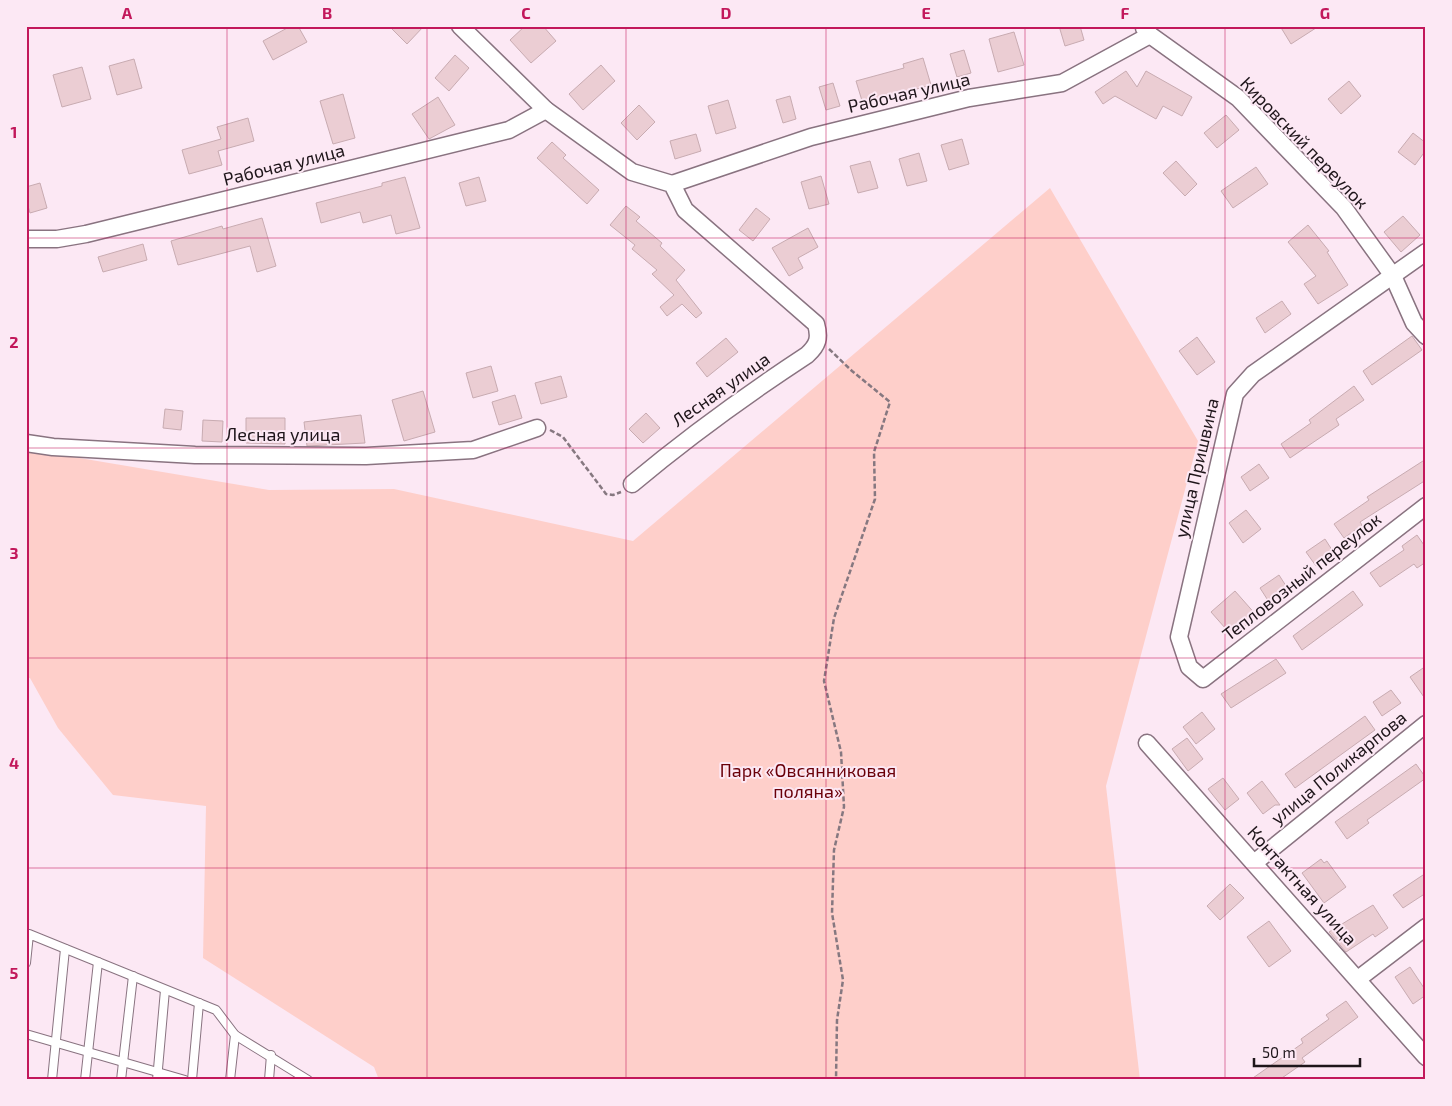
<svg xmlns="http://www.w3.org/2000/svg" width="1452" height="1106" font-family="'Exo 2',sans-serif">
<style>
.green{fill:#fecfca}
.building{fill:#ebcdd3;stroke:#c8abb1}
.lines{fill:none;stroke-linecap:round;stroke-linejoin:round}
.service-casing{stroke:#897380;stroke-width:10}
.minor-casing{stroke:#897380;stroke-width:19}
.path{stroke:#867880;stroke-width:2.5;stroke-dasharray:5 2.5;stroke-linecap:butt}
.service{stroke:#fff;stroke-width:8}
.minor{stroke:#fff;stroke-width:16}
.grid{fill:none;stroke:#c2185b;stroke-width:1;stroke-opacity:0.55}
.labels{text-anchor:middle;stroke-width:4;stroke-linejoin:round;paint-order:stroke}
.street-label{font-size:18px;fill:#1e151a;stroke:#fce8f4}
.park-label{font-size:18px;fill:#6a0009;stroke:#fce8f4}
.neatline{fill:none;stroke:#c2185b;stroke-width:2}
.grid-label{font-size:16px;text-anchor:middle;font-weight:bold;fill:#c2185b}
</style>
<rect width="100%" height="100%" fill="#fce8f4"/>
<polygon class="green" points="1050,188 1198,441 1106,786 1140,1080 379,1080 374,1067 203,958 206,806 113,795 58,728 30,678 26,678 26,449 269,490 394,489 633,541"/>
<g class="building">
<polygon points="291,26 298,26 307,42 273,60 263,41"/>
<polygon points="389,26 424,26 407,44"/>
<polygon points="525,26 543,26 556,41 531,63 510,40"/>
<polygon points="1059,26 1080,26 1084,40 1065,46"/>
<polygon points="1280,26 1319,26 1291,44"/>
<polygon points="1014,32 1024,65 998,72 989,39"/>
<polygon points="964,50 971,73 957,77 950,54"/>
<polygon points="455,55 469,68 449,91 435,78"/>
<polygon points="923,58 931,85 863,104 856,81 904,68 903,64"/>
<polygon points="134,59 142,88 117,95 109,66"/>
<polygon points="601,65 615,81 583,110 569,94"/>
<polygon points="82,67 91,99 62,107 53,75"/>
<polygon points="1126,71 1137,87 1146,71 1192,97 1182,116 1163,106 1156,119 1115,96 1103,104 1095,92"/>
<polygon points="1349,81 1361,96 1341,114 1328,99"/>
<polygon points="833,83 840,106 826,110 819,87"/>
<polygon points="343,94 355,138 333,144 320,101"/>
<polygon points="790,96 796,119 783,123 776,100"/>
<polygon points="438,97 455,125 429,139 412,114"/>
<polygon points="728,100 736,128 716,134 708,106"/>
<polygon points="639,105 655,122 637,140 621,123"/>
<polygon points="1226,115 1239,130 1217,148 1204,133"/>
<polygon points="248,118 254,141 218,151 222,165 189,174 182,150 221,139 217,127"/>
<polygon points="1413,133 1426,143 1426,150 1415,165 1398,152"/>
<polygon points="696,134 701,151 675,159 670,141"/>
<polygon points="962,139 969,164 949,170 941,145"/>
<polygon points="552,142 566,155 563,158 599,190 587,204 537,158"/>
<polygon points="919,153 927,181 907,186 899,159"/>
<polygon points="870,161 878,188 858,193 850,166"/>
<polygon points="1176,161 1197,184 1185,196 1163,173"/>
<polygon points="1256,167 1268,184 1233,208 1221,191"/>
<polygon points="821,176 829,204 809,209 801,182"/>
<polygon points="405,177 420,228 396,234 391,215 363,223 360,212 321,223 316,203 382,186 382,183"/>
<polygon points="479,177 486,201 466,206 459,183"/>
<polygon points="40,183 47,208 30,213 26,199 26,187"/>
<polygon points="626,206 640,217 636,221 662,243 660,246 685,270 676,280 702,313 696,318 682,304 667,316 660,307 674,295 652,274 657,270 632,249 635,245 610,225"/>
<polygon points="756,208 770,219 753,241 739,230"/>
<polygon points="1403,216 1420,235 1401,252 1384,232"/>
<polygon points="262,218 276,266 257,272 250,246 178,265 171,241 222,226 223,229"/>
<polygon points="1308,225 1329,251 1327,252 1348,285 1318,304 1304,284 1316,276 1288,242"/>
<polygon points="808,228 818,247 798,258 803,268 789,276 772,248"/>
<polygon points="143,244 147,260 103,272 98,257"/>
<polygon points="1282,301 1291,314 1265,333 1256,318"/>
<polygon points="1412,336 1422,350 1372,385 1363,371"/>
<polygon points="1197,337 1215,362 1197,375 1179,351"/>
<polygon points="726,338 738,352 707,377 696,363"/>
<polygon points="491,366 498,391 473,398 466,373"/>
<polygon points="561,376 567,397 541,404 535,383"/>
<polygon points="1354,386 1364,400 1336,419 1339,425 1290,458 1281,444 1311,423 1309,420"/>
<polygon points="423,391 435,432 404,441 392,400"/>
<polygon points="515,395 522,418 499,425 492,402"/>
<polygon points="165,409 183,411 181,430 163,428"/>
<polygon points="646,413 660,428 643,443 629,429"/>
<polygon points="361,415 365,443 307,446 304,422"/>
<polygon points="246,418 285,418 285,444 246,443"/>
<polygon points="203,420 223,421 222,442 202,441"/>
<polygon points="1426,459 1426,480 1360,522 1362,525 1344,538 1334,524 1369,500 1367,497"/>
<polygon points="1259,464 1269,478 1250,491 1241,477"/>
<polygon points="1246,510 1261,529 1243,543 1229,523"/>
<polygon points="1417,535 1426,548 1426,562 1417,568 1414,564 1380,587 1370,573 1404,550 1402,546"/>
<polygon points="1325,539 1334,553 1316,566 1306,552"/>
<polygon points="1279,575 1288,589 1269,602 1260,588"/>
<polygon points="1235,591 1257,616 1233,637 1211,612"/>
<polygon points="1353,591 1363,605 1302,650 1293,636"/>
<polygon points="1276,659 1286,673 1231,708 1221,694"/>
<polygon points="1426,666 1426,700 1410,677"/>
<polygon points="1391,690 1401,703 1382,716 1373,702"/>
<polygon points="1202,712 1215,729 1196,744 1183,727"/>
<polygon points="1365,716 1375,730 1295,788 1285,774"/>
<polygon points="1187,738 1203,759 1188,771 1172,749"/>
<polygon points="1416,764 1426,778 1367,820 1369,823 1347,839 1335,822"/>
<polygon points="1223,778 1239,799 1225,810 1208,789"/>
<polygon points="1262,781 1280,805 1275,805 1263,814 1247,793"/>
<polygon points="1321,859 1324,863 1327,861 1346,887 1324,903 1302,873"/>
<polygon points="1426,873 1426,893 1403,908 1393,895"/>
<polygon points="1230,884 1244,898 1220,920 1207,906"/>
<polygon points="1373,905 1388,928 1375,937 1373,934 1346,952 1329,932"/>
<polygon points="1269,921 1291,951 1269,967 1247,937"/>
<polygon points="1410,967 1426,991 1426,995 1413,1004 1395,977"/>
<polygon points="1346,1001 1358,1017 1302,1058 1305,1062 1279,1080 1250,1080 1303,1043 1301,1039 1329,1019 1326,1015"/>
</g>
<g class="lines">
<defs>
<g id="service">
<polyline points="26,963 29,934 216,1010 235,1035 308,1080"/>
<polyline points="26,1034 185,1080"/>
<polyline points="52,1080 65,949"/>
<polyline points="85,1080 98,962"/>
<polyline points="121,1080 133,976"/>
<polyline points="157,1080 165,990"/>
<polyline points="192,1080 199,1003"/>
<polyline points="230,1080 235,1035"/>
<polyline points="269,1080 271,1055"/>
</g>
<g id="minor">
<path d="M460,26l86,84 86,62 40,12 13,26 131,114c4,14 2,21 -9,31 -61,40 -119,82 -175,129"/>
<polyline points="1144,28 1150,35 1238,98 1344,208 1393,276 1414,323 1426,336"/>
<polyline points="672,184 811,137 969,98 1062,83 1150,35"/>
<polyline points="26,239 57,239 86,234 509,130 546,110"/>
<polyline points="1426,252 1253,374 1235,394 1179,637 1189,667 1203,679 1426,506"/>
<polyline points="26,443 53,447 195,455 366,456 473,450 537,428"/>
<polyline points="1147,743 1426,1057"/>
<polyline points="1254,863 1426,724"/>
<polyline points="1358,979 1426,927"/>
</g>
</defs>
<use href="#service" class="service-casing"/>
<use href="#minor" class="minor-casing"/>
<g class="path">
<polyline points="829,349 852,371 890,402 874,452 875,499 834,618 824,681 841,752 844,807 834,850 832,913 843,980 837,1020 836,1080"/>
<polyline points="550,430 563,437 606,494 613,495 621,492"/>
</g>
<use href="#service" class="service"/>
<use href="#minor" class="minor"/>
</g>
<path class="grid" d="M227,26v1054M427,26v1054M626,26v1054M826,26v1054M1025,26v1054M1225,26v1054M26,238h1400M26,448h1400M26,658h1400M26,868h1400"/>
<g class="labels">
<g class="street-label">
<text transform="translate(909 93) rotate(-13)" y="6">Рабочая улица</text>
<text transform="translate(1304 143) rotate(46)" y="6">Кировский переулок</text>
<text transform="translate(284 165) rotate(-14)" y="6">Рабочая улица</text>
<text transform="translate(721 390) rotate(-35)" y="6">Лесная улица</text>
<text x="283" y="441">Лесная улица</text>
<text transform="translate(1197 468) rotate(-77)" y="6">улица Пришвина</text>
<text transform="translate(1302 577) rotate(-38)" y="6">Тепловозный переулок</text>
<text transform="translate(1339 768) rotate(-39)" y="6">улица Поликарпова</text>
<text transform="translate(1302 886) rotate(48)" y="6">Контактная улица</text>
</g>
<g class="park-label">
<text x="808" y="777">Парк «Овсянниковая<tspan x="808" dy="21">поляна»</tspan></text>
</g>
</g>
<rect width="1452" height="1106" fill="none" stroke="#fce8f4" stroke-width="55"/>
<path d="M1254 1058v8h106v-8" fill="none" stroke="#1e151a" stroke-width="2.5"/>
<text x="1262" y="1058" font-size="15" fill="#1e151a" stroke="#fce8f4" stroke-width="4" paint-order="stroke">50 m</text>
<rect x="28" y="28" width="1396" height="1050" class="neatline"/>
<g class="grid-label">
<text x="127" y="19">A</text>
<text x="327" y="19">B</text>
<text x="526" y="19">C</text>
<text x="726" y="19">D</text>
<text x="926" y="19">E</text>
<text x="1125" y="19">F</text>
<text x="1325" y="19">G</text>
<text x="14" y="138">1</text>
<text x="14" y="348">2</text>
<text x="14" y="559">3</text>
<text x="14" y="769">4</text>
<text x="14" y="979">5</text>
</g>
</svg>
